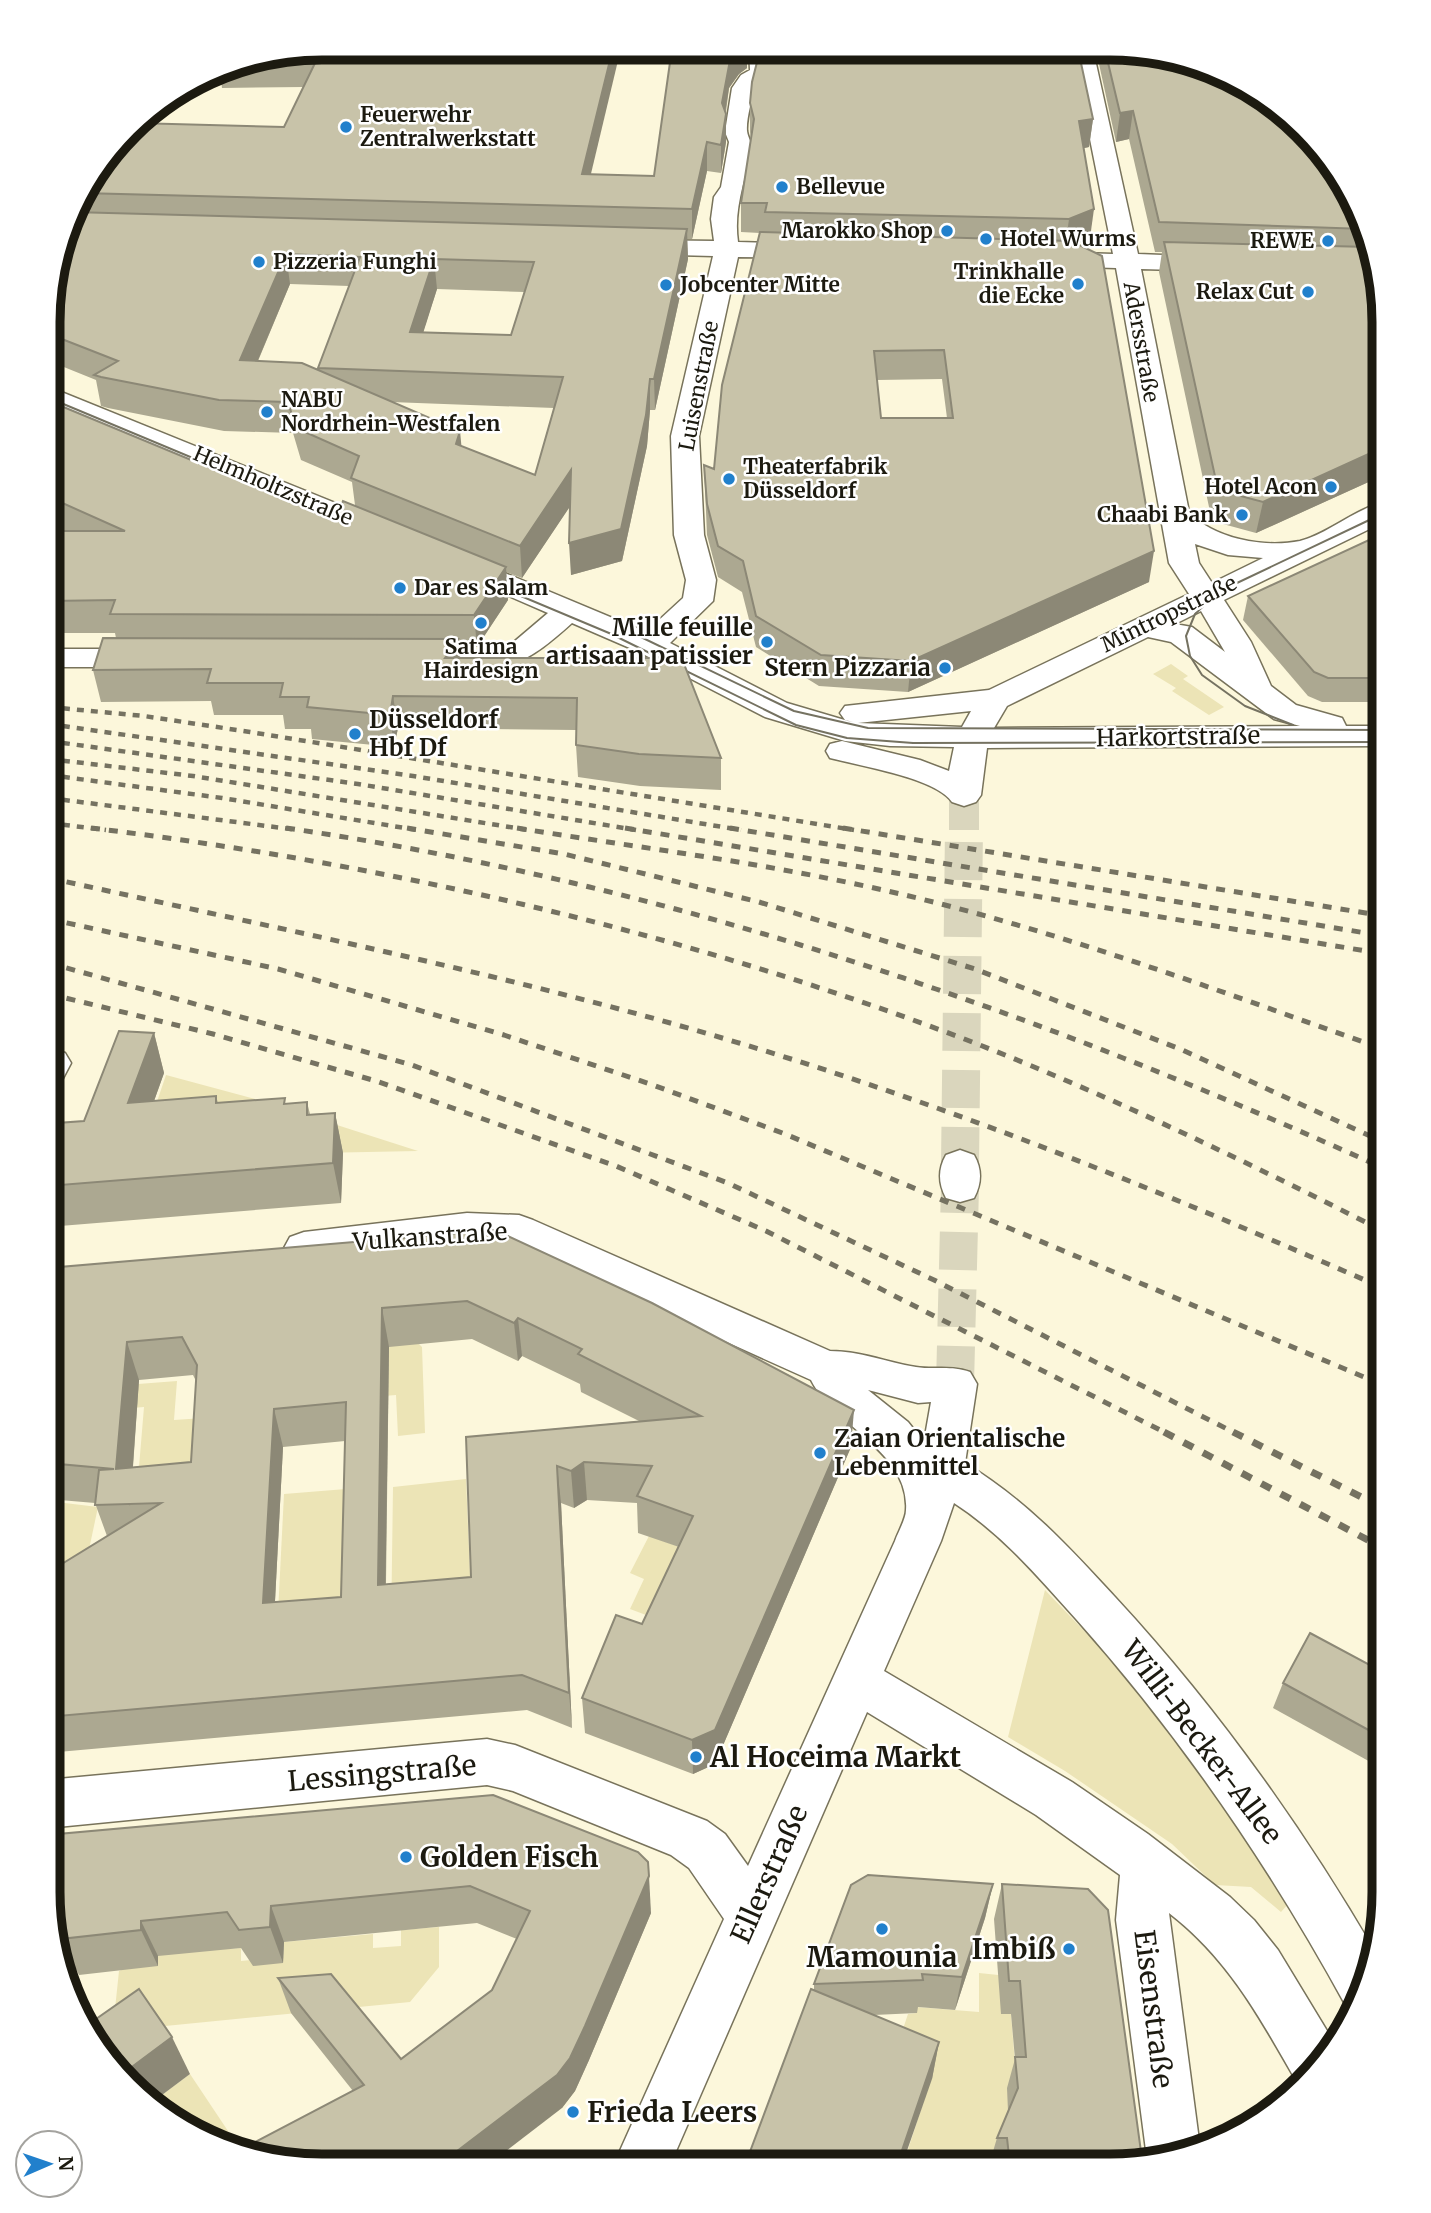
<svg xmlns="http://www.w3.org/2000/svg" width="1431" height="2213" font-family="Merriweather,serif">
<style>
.green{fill:#ece4b6}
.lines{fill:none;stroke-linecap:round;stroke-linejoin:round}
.minor-tunnel-far1{stroke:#dad6bd;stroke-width:30;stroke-dasharray:30 15;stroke-linecap:butt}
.minor-tunnel{stroke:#dad6bd;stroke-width:38;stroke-dasharray:38 19;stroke-linecap:butt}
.minor-casing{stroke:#78735b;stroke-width:3}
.minor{fill:#fff;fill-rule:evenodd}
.tram{stroke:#757261;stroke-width:2}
.rail-far2{stroke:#757261;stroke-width:4.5;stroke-dasharray:7 7;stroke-linecap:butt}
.rail-far1{stroke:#757261;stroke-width:5;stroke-dasharray:9 9;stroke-linecap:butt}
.rail{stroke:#757261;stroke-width:7;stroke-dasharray:11 11;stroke-linecap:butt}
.wall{fill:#aca891;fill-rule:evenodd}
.shaded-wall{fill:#8c8876}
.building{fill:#c8c3a9;stroke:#8c8876;stroke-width:2;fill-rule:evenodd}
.poi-dot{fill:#2180cc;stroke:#fff;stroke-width:2.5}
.labels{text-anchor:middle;stroke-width:5;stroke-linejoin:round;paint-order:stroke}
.far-poi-label{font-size:21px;font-weight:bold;fill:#1c1a10;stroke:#fff;text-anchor:start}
.far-street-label{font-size:21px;fill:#1c1a10;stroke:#fff}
.poi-label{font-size:24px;font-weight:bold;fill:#1c1a10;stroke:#fff;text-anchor:end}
.street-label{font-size:24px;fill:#1c1a10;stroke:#fff}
.near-street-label{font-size:28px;fill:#1c1a10;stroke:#fff}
.near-poi-label{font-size:28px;font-weight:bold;fill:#1c1a10;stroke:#fff;text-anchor:start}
.rim{fill:none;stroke:#1c1a10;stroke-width:9}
</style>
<rect width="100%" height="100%" fill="#fcf7db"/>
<g class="green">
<polygon points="1171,664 1188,676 1183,679 1224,707 1209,715 1172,691 1176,688 1153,674"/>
<polygon points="166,1075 259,1100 418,1151 317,1153 146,1134"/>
<polygon points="417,1342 422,1347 425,1433 398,1436 396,1395 285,1404 388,1344"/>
<polygon points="177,1381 174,1420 204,1418 200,1497 136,1503 144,1407 70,1413 138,1384"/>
<polygon points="466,1479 470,1574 517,1571 391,1632 393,1487"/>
<polygon points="346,1489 342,1625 276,1653 284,1494"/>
<polygon points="48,1501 98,1507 80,1592 48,1610"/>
<polygon points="649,1536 694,1552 662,1621 630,1609 644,1579 630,1573"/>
<polygon points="1045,1590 1156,1706 1289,1903 1281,1912 1251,1887 1215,1885 1172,1844 1065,1771 1008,1737"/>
<polygon points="439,1927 439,1967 410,2002 135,2029 115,2009 119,1971 158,1953 241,1948 241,1961 283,1957 284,1942 373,1934 373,1948 401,1946 401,1930"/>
<polygon points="979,1973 1008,1976 1017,2089 1010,2132 995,2165 903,2165 931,2079 892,2062 908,2014 917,2013 916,2007 979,2012"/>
<polygon points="190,2074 242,2152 217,2145 150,2104"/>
</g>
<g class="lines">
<polyline class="minor-tunnel-far1" points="964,830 964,795"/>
<g class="minor-tunnel">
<polyline points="960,1165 964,828"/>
<polyline points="955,1384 960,1187"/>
</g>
<defs>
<g id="minor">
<path d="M749,48l20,1 4,7 -1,17 -18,15c-2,13 -8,30 -7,43 1,7 4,9 4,16 -5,34 -18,60 -13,95l70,2 9,2 3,5 -3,5 -9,2 -70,-1 -39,179 5,99 12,45 -3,21 -43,42 117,60 61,18 5,1 -8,-2 -5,-7 5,-7 144,-16 200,-96 -20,-31 -53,-295 -66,-2 -9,-2 -3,-5 3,-5 9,-2 63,2 -41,-205 21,1 45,204 75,3 9,2 3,5 -3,5 -9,2 -72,-2 48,243c25,27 75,36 111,29 26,-6 55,-32 84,-39v20l-160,78 27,42 20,44 25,19 46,13 4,8h38v20l-397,2 -6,47 -5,7 -12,4 -12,-4c-16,-24 -92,-36 -122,-44l-4,-7 4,-7 12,-3 78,19 29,11 5,-24 -64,-1 -45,-5 -80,-24 -126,-65 -67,-29c-41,37 -70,57 -129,43l-5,-7 5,-7 54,-2 18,-9 33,-28 -99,-43 -5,-6 5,-6 10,-3 10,3 177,74 37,-34 3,-18 -12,-45 -3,-99 42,-180 -76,-2 -9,-2 -3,-5 3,-5 9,-2 77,1 -3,-22 3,-22 7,-10 8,-45 -4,-10 7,-44 9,-13 9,-5zM1195,544l33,11 35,3 -51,25 -13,-20zM1201,611l24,41 -33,-25 -17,-3zM1148,637l23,5 103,77 26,7 -306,2 13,-22zM971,711l-9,16 -104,-4z"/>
<polygon points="49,387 397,528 402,534 397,540 387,543 377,540 49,405"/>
<polygon points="49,649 148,649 159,651 164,658 159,665 148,667 49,667"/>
<polygon points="52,1049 65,1053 71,1063 61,1082 48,1086 48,1050"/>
<path d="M960,1150l14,5c8,14 8,28 0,43l-14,4 -14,-4c-8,-15 -8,-29 0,-43z"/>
<path d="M467,1213l52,2 14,5 297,131c30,0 56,11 86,16 19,3 35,-2 54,5l7,12 -12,79c62,38 102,82 150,134 100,108 186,228 260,355l-6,28 -15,29 -8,-3c-76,-139 -164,-268 -270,-387 -38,-42 -74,-85 -122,-116l-13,38 -57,130 188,111 76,52 82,63 24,23 24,30 57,94 -8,14 -28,28c-37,-65 -70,-127 -130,-173l31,235 -53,10 -31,-238 4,-45 -84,-60 -169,-103 -197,453 -56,-1 110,-245 -35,-51 -18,-13 -158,-64 -26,-6 -440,43v-48l440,-41 28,6 192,76 18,13 23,32 147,-325c3,-9 11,-22 11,-31 4,-58 -72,-84 -95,-130l-297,-134h-74l-136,18 -14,-5 -6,-11 6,-11 14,-5zM868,1390l50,13 13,-1 -7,40 -16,-20z"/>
</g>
</defs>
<use href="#minor" class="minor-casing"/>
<use href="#minor" class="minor"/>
<g class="tram">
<polyline points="49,398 351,524"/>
<polyline points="490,583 609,633 796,725 847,738 913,743 1384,742"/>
<polyline points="618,626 794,711 868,728 1384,730"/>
<polyline points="1293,725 1245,706 1202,675 1190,656 1186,636 1195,614 1218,592 1384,513"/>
</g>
<g class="rail-far2">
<polyline points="49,707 144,716 250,732 854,830"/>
<polyline points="49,724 413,776 741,830"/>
<polyline points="49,741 358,784 636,830"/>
<polyline points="49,759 193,776 528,830"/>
<polyline points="49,775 222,798 417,830"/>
<polyline points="49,798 298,830"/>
<polyline points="49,823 106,830"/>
</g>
<g class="rail-far1">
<path d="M91,828c298,36 595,105 876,212 142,55 280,122 416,191"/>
<path d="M286,828c381,55 748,182 1097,340"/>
<polyline points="407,828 564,854 759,902 975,969 1180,1049 1383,1142"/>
<path d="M517,828c105,17 210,30 314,51 190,37 371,106 552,170"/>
<polyline points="625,828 1384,954"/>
<polyline points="730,828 1384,936"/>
<polyline points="843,828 1384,916"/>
<path d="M49,878c231,51 464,97 690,165 221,66 434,153 644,245"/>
<polyline points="49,919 278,969 504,1035 653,1085 785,1134 1383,1385"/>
<polyline points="49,963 412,1065 728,1183 934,1280 1237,1434"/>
<polyline points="49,994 213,1034 376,1081 616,1166 766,1231 1168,1434"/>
</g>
<g class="rail">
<polyline points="1164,1432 1383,1548"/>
<polyline points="1233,1432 1383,1508"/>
</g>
</g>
<g class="wall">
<path d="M322,47l269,127 63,2 18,-128 75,20 -8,6 -10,14 -3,24v30l-5,31 -14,-2 -15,68h-5l1,20 -33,151h-5l-3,36 -25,115 -51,14 -1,-69 -48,72 -16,-6 2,28 -31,47h-18l1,11h211l50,100v32l-81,-4 -62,-9 -2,-32v-15l-178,-2 -4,19 -82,-8 -1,-10h-26l-2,-14h-69l-3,-14 -110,1 -8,-32 23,-32 -1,-5h-66v-70h3l11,-31 -14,-7v-124l246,102 42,15 18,-13 -3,-23 -51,-22 -8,-27 -69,-2 -116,-23 -7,-2 -5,-26 -47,-19 1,-75 26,-86 59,-77 149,4 19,-40 -81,1 -3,-20zM290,284l59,2 -31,82v2l-60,-9zM437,289l87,3 -13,43 -88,-3zM391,402l163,6 -19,67 -74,-29z"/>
<path d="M771,49h307l15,70 -4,28 -5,1 6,90 -13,6 72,338 -241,110 -89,-6 -63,-39 -14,-55 -24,-15 -11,-42 -3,-70 10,4 46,-236 -19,-1v-29l10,-66 -1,-5v-29zM942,379l5,39h-66l-4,-38z"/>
<polygon points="1096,50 1145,50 1363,216 1384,322 1384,475 1256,533 1212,521 1159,272 1162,252 1155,252 1129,139 1116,142"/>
<polygon points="1384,533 1384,702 1322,702 1308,696 1243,620 1248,596"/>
<polygon points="154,1033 164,1073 154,1101 216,1096 218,1103 287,1104 307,1102 310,1114 335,1113 343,1153 341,1203 60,1226 48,1191 48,1177 84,1121"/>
<path d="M495,1230l356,217 -136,317 -22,10 -108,-41 -3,-35 60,-74 37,-77 -41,-14 -1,-30 -50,-3 -13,8 -13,-5 11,225 -45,-18 -480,43 1,-144 59,-73 -12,-33 -47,-4v-231zM472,1339l46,22 4,-5 58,28 1,8 58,29 -173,16 5,140 -85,7 3,-237zM193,1375l3,6 -5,81 -58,5 6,-87zM345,1441l-4,156 -66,5 8,-155z"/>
<polygon points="1383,1672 1383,1769 1273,1708 1283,1683"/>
<polygon points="493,1795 651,1913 589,2060 575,2091 562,2108 353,2091 291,2013 278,1978 401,2059 492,1990 517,1939 477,1923 284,1942 283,1963 253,1966 241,1948 158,1956 158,1966 79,1975 75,1967 63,1968 47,1891"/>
<polygon points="993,1884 985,1918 955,2010 918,2007 917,2013 874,2015 939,2042 932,2079 814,1990 814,1984"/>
<polygon points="1002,1884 1110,2166 989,2165 997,2138 1008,2111 1007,2088 1015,2059 1011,2014 1001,2014 994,1919"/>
</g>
<g class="shaded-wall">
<polygon points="613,48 621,48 584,203 582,174"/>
<polygon points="737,48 747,48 747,68 739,74 729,88 722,132 722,103 730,60"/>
<polygon points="1133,111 1129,139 1116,142 1120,113"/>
<polygon points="726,114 726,142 721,173 721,145"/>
<polygon points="1093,119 1089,147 1075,150 1079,121"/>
<polygon points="707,142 707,171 692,239 692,209"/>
<polygon points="1094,209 1090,238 1065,249 1069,219"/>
<polygon points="687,229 688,259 655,410 654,379"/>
<polygon points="286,254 290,284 245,391 240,360"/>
<polygon points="434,259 437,289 414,362 410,332"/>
<polygon points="650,379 650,410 647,446 622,561 571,575 569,543"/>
<polygon points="460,431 463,463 456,444"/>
<polygon points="1384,447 1384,475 1256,533 1263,502"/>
<polygon points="571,470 573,502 522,578 520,546"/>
<polygon points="1154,551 1149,582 908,692 911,661"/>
<polygon points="506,567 508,600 477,647 474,615"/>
<polygon points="458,639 462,671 445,658"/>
<polygon points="393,696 398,728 394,747 390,715"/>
<polygon points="154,1033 164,1073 139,1143 128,1103"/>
<polygon points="335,1113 343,1153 341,1203 333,1163"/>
<polygon points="382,1308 389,1347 385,1621 378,1585"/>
<polygon points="518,1318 522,1356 518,1361 514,1323"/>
<polygon points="127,1342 139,1380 130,1506 116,1469"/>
<polygon points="274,1409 283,1447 273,1639 263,1603"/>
<polygon points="854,1410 851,1447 715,1764 693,1774 692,1740"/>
<polygon points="584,1462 587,1500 574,1508 571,1471"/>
<polygon points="557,1466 561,1503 572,1728 569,1693"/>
<polygon points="649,1876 651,1913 589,2060 575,2091 562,2108 489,2164 440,2164"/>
<polygon points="993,1884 985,1918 955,2010 962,1977"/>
<polygon points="271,1906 284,1942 283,1963 270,1927"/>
<polygon points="141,1921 158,1956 158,1966 141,1930"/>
<polygon points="172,2037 190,2074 150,2104 121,2075"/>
<polygon points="939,2042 932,2079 902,2165 897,2165"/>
</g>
<g class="building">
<polygon points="322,47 613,48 582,174 654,176 672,48 737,48 730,60 722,103 726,114 721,145 707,142 692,209 82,193 135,123 284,127 317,59 258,60"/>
<polygon points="772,49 1078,49 1093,119 1079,121 1094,209 1069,219 765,212 767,203 741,203 754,119 750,103 752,82 757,62"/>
<polygon points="1105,50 1145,50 1215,68 1277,104 1327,154 1363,216 1365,229 1159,222 1133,111 1120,113"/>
<path d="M72,212l615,17 -33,150h-4l-4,36 -25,114 -52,14 2,-73 -51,76 -169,-68 8,-22 -63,-28 -8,-26 -69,-2 -118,-23 -7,-2 24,-14 -69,-27 1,-48zM286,254l74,3 -42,111 245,9 -28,98 -79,-31 4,-13 -158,-68 -62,-3zM434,259l100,3 -23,73 -101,-3z"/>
<path d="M760,232l311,9 31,15 52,295 -243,110 -90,-6 -65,-39 -13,-55 -25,-15 -11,-42 -3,-39 10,4 8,-84zM944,350l9,68h-72l-7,-67z"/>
<polygon points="1164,242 1369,247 1384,322 1384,447 1263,502 1218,490"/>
<polygon points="49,401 295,503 337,518 343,501 506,567 474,615 110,614 115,600 49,601 49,563 52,563 63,531 125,531 49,497"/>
<polygon points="1384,533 1384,678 1328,678 1314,672 1248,596"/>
<polygon points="103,638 458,639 445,658 671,658 684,664 721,758 639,754 576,745 577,698 393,696 390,715 307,707 309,697 280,697 283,683 207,683 211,669 93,670"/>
<polygon points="119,1031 154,1033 128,1103 216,1096 216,1103 285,1098 284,1104 307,1102 307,1115 335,1113 333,1163 48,1186 48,1177 57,1123 84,1121"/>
<path d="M495,1230l157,73 202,107 -139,320 -23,10 -110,-42 34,-83 26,9 51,-108 -56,-20 15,-30 -68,-4 -13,9 -14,-5 12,227 -47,-18 -475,42 1,-108 4,-39 109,-67 -66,2 4,-35 15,-1 -66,-6v-195zM467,1301l47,22 4,-5 64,31 -4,5 123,62 -235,21 5,140 -93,8 4,-277zM182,1337l15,28 -6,97 -75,7 11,-127zM346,1402l-5,195 -78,6 11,-194z"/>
<polygon points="1310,1633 1383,1672 1383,1738 1283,1683"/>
<polygon points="493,1795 638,1852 648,1862 649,1876 585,2026 570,2058 557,2075 440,2164 286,2163 238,2151 364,2085 278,1978 331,1974 401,2059 492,1990 530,1911 470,1886 271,1906 270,1927 239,1930 227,1912 141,1921 141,1930 60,1939 61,1931 55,1932 47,1891 47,1835"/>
<polygon points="868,1875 993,1884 962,1977 922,1974 923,1980 814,1984 851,1885"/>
<polygon points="1002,1884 1088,1889 1108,1910 1142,2159 1110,2166 1010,2165 1007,2138 997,2138 1018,2088 1015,2057 1026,2057 1020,1981 1009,1981"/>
<polygon points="139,1989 172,2037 121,2075 104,2059 86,2026"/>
<polygon points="811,1989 939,2042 897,2165 745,2165"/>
</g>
<g class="poi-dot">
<circle cx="346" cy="127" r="7"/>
<circle cx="782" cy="187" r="7"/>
<circle cx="947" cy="231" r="7"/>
<circle cx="986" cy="239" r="7"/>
<circle cx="1328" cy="241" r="7"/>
<circle cx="259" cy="262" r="7"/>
<circle cx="1078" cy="284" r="7"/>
<circle cx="666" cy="285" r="7"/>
<circle cx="1308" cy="292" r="7"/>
<circle cx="267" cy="412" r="7"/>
<circle cx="729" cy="479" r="7"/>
<circle cx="1331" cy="487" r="7"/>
<circle cx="1242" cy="515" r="7"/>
<circle cx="400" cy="588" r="7"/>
<circle cx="481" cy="623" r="7"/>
<circle cx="767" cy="642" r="7"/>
<circle cx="945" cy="668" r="7"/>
<circle cx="355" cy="734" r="7"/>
<circle cx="820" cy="1453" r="7"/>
<circle cx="696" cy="1757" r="7"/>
<circle cx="406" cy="1857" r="7"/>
<circle cx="882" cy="1929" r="7"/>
<circle cx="1069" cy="1949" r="7"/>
<circle cx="573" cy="2112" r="7"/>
</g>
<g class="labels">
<g class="far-poi-label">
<text x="360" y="122">Feuerwehr<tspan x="360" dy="24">Zentralwerkstatt</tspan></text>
<text x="796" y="194">Bellevue</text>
<text x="933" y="238" text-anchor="end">Marokko Shop</text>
<text x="1000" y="246">Hotel Wurms</text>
<text x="1314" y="248" text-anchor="end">REWE</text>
<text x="273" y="269">Pizzeria Funghi</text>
<text x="1064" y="279" text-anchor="end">Trinkhalle<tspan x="1064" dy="24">die Ecke</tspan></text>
<text x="680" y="292">Jobcenter Mitte</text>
<text x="1294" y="299" text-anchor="end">Relax Cut</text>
<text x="281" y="407">NABU<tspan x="281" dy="24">Nordrhein-Westfalen</tspan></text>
<text x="743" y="474">Theaterfabrik<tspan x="743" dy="24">Düsseldorf</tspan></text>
<text x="1317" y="494" text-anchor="end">Hotel Acon</text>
<text x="1228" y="522" text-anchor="end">Chaabi Bank</text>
<text x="414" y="595">Dar es Salam</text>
<text x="481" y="654" text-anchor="middle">Satima<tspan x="481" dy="24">Hairdesign</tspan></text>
</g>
<g class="far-street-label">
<text transform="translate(1141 342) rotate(80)" y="7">Adersstraße</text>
<text transform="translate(699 386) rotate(-79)" y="7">Luisenstraße</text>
<text transform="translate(273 486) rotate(23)" y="7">Helmholtzstraße</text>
<text transform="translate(1169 614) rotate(-26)" y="7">Mintropstraße</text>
</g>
<g class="poi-label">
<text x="753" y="636">Mille feuille<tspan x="753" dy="28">artisaan patissier</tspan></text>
<text x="931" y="676">Stern Pizzaria</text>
<text x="369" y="728" text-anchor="start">Düsseldorf<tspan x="369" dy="28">Hbf Df</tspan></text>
<text x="834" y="1447" text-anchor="start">Zaian Orientalische<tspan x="834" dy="28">Lebenmittel</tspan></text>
</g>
<g class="street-label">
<text transform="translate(1178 737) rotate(-1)" y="8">Harkortstraße</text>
<text transform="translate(430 1237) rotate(-4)" y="8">Vulkanstraße</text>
</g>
<g class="near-street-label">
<text transform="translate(1202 1742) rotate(53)" y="10">Willi-Becker-Allee</text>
<text transform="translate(382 1773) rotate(-5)" y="10">Lessingstraße</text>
<text transform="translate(769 1874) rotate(-66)" y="10">Ellerstraße</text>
<text transform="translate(1154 2009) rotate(83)" y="10">Eisenstraße</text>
</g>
<g class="near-poi-label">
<text x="710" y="1767">Al Hoceima Markt</text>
<text x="420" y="1867">Golden Fisch</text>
<text x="1055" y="1959" text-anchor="end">Imbiß</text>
<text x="882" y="1967" text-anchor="middle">Mamounia</text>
<text x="587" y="2122">Frieda Leers</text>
</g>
</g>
<path d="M0 0H1431V2213H0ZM322 60H1110A262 262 0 0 1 1372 322V1892A262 262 0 0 1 1110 2154H322A262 262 0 0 1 60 1892V322A262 262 0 0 1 322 60Z" fill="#fff" fill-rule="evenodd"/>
<path class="rim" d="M322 60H1110A262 262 0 0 1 1372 322V1892A262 262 0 0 1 1110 2154H322A262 262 0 0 1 60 1892V322A262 262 0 0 1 322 60Z"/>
<g transform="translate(49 2164) rotate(88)"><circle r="33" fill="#ffffff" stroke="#a4a39f" stroke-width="2"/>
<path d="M0-5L12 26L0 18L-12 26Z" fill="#2180cc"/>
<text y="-10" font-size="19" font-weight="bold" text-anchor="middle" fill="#1c1a10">N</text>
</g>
</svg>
